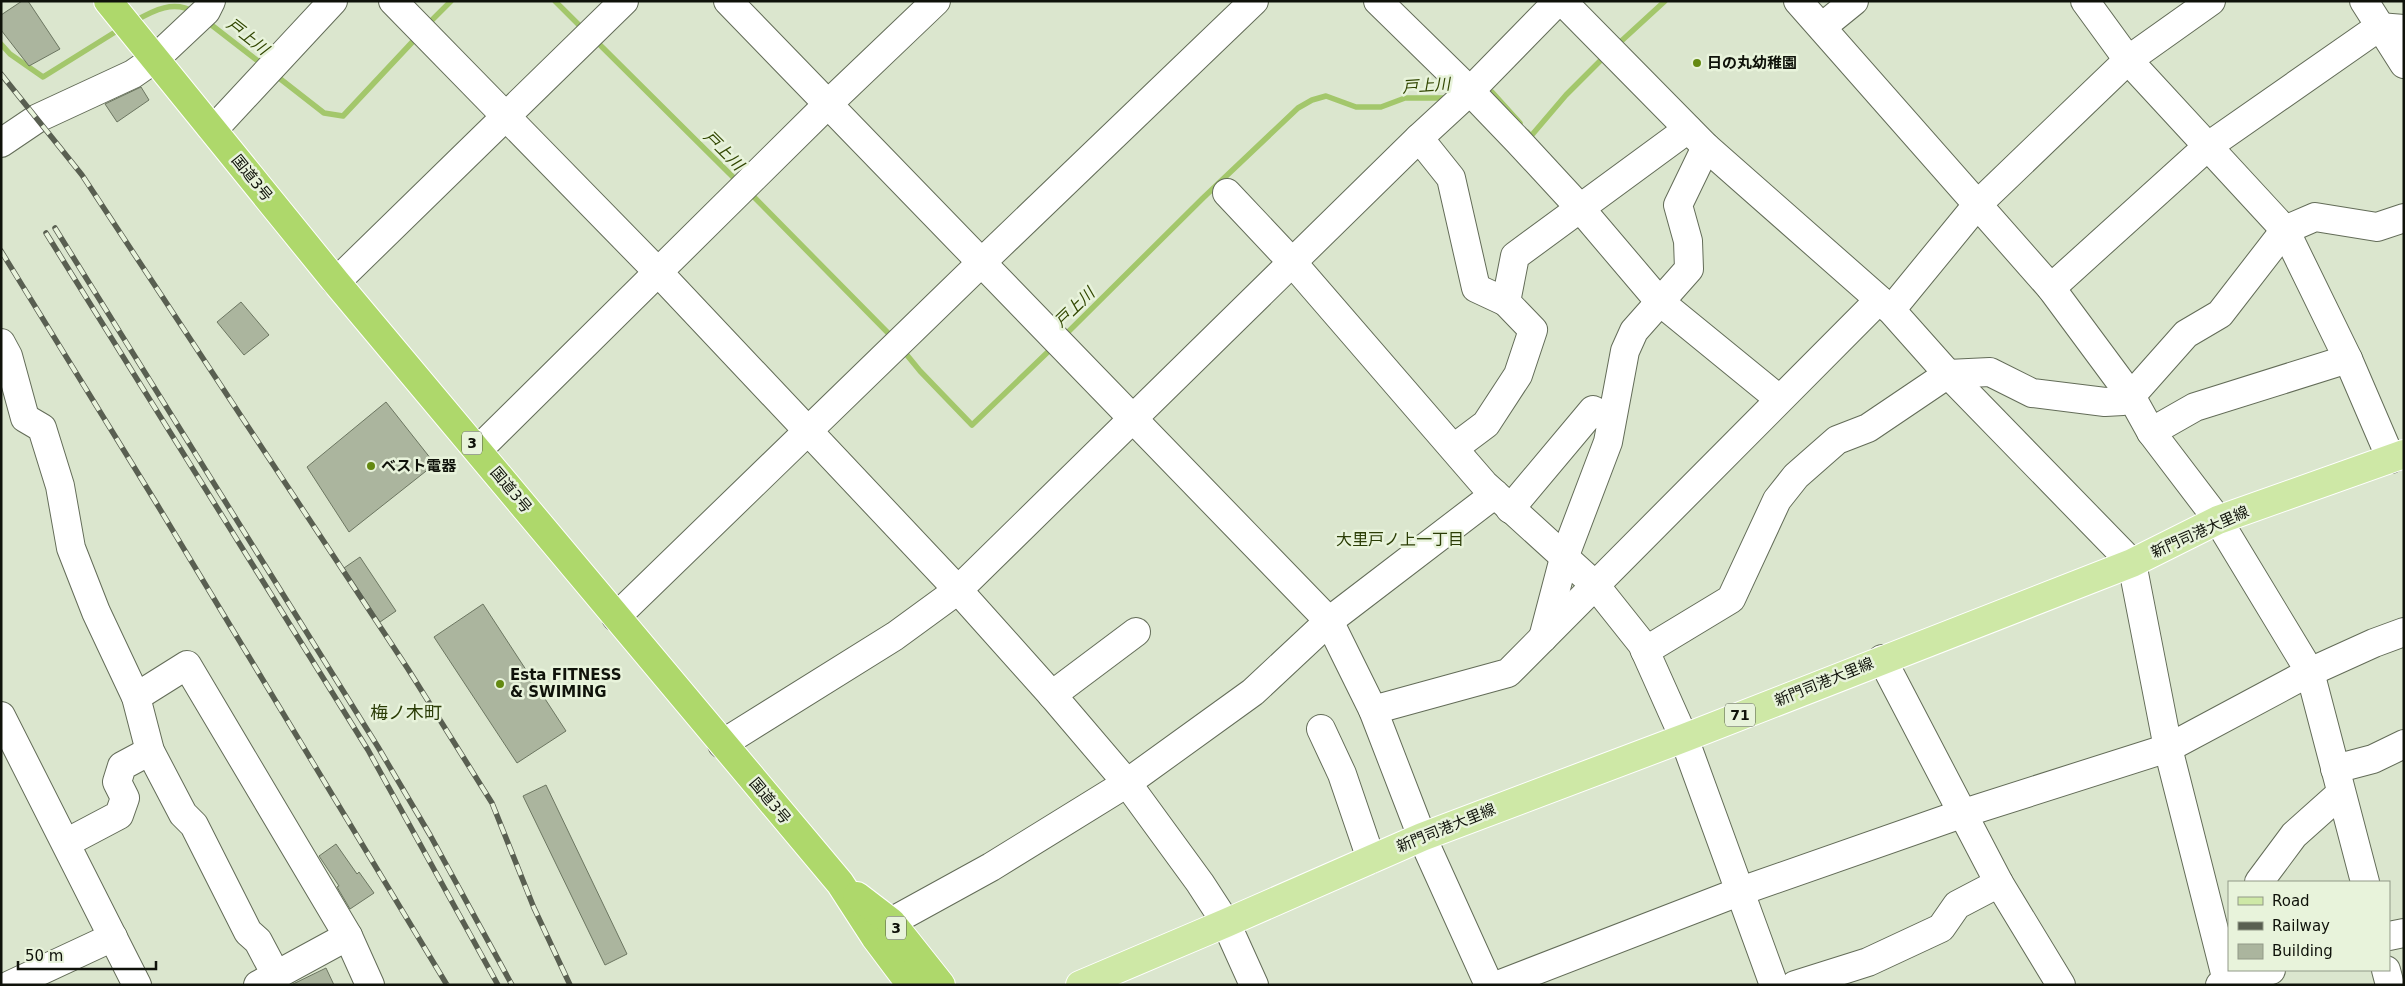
<svg xmlns="http://www.w3.org/2000/svg" width="2405" height="986" font-family="'DejaVu Sans','Noto Sans JP',sans-serif">
<style>
.lines{fill:none;stroke-linecap:round;stroke-linejoin:round}
.stream{stroke:#a3c76b;stroke-width:5.5}
.building{fill:#abb59e;stroke:#6c7661}
.minor-casing{stroke:#636c58;stroke-width:30}
.major-casing{stroke:#fff;stroke-width:30}
.highway-casing{stroke:#fff;stroke-width:30}
.minor{stroke:#fff;stroke-width:28}
.major{stroke:#cee8a6;stroke-width:28}
.highway{stroke:#aed86b;stroke-width:28}
.rail-casing{stroke:#595f51;stroke-width:5.5}
.rail{stroke:#e8f3db;stroke-width:4;stroke-dasharray:11;stroke-linecap:butt}
.poi-dot{fill:#648911;stroke:#e8f3db;stroke-width:2}
.labels{text-anchor:middle;stroke-width:5;stroke-linejoin:round;paint-order:stroke}
.shield{fill:#e8f3db;stroke:#505649;stroke-width:1}
.shield-label{font-size:14px;font-weight:bold;fill:#0f120a}
.poi-label{font-size:15px;font-weight:bold;fill:#0f120a;stroke:#e8f3db;text-anchor:start}
.street-label{font-size:15px;fill:#0f120a;stroke:#e8f3db}
.water-label{font-size:16px;font-style:italic;fill:#314600;stroke:#e8f3db}
.neighbourhood-label{font-size:16px;fill:#2b3d06;stroke:#e8f3db}
.quarter-label{font-size:18px;fill:#2b3d06;stroke:#e8f3db}
</style>
<rect width="100%" height="100%" fill="#dbe6ce"/>
<g class="lines">
<g class="stream">
<polyline points="555,1 583,29"/>
<polyline points="205,20 263,65"/>
<path d="M135,21c19,-11 39,-21 59,-9"/>
<polyline points="426,26 451,1"/>
<polyline points="594,39 738,182"/>
<polyline points="1,44 10,54 43,77 120,29"/>
<polyline points="1617,45 1665,1"/>
<polyline points="274,74 324,113 343,116 417,37"/>
<polyline points="1483,93 1492,92 1520,123"/>
<polyline points="1527,132 1531,136 1566,95 1606,55"/>
<polyline points="749,192 893,338"/>
<polyline points="1063,337 1203,198 1298,108 1312,100 1326,96 1356,107 1381,107 1405,98 1449,98"/>
<polyline points="902,349 920,371 972,425 1053,347"/>
</g>
</g>
<g class="building">
<polygon points="22,1 28,1 60,49 29,66 1,30 1,15"/>
<polygon points="141,87 149,100 117,122 105,104"/>
<polygon points="241,302 269,335 244,355 217,322"/>
<polygon points="386,402 435,464 349,532 307,467"/>
<polygon points="360,557 396,611 380,622 344,568"/>
<polygon points="483,604 566,731 517,763 434,637"/>
<polygon points="546,785 627,954 605,965 523,796"/>
<polygon points="336,844 357,874 359,872 374,893 350,909 337,887 339,886 319,856"/>
<polygon points="326,968 334,985 291,985"/>
</g>
<g class="lines">
<defs>
<g id="minor">
<polyline points="393,1 659,273 958,590 1052,695 1127,783 1200,883 1226,923 1254,985"/>
<polyline points="728,1 1329,621 1373,710 1422,837 1489,985"/>
<polyline points="1378,1 1470,91 1518,141 1580,208 1659,301 1779,399"/>
<polyline points="1562,1 1706,147 1891,310 1948,374 2132,563 2168,748 2228,985"/>
<polyline points="1798,1 2051,288 2131,396 2151,432 2218,520 2310,672 2365,882"/>
<polyline points="2085,1 2128,60 2285,230 2348,359 2391,459"/>
<polyline points="2364,1 2404,64"/>
<polyline points="1822,27 1854,1"/>
<polyline points="213,130 333,1"/>
<polyline points="1419,138 1451,178 1476,288 1506,302"/>
<polyline points="1,143 38,118 133,74 156,58 206,11 211,1"/>
<polyline points="1227,193 1292,262 1484,484 1595,585 1642,644 1684,738 1774,985"/>
<polyline points="336,282 624,1"/>
<polyline points="2051,288 2207,147 2379,27 2404,29"/>
<polyline points="1891,310 1977,205 2128,60 2211,1"/>
<polyline points="1,343 8,356 25,418 42,428 60,486 71,548 96,612 136,697 150,751 183,814 194,825 248,932 258,941 276,975"/>
<polyline points="2151,432 2195,407 2348,359"/>
<polyline points="1454,448 1486,424 1518,375 1533,330 1506,302 1515,256 1688,129"/>
<polyline points="478,450 827,105 936,1"/>
<polyline points="1510,509 1593,410 1611,420"/>
<polyline points="616,617 982,262 1254,1"/>
<polyline points="1543,638 1564,558 1608,442 1625,351 1634,331 1689,269 1688,241 1678,205 1706,147"/>
<polyline points="1645,651 1731,599 1777,500 1796,476 1837,440 1868,428 1948,374 1990,372 2032,393 2105,402 2123,401 2131,396 2186,334 2220,314 2285,230 2315,217 2377,227 2404,218"/>
<polyline points="1882,659 1999,883 2061,985"/>
<polyline points="1052,695 1136,632"/>
<polyline points="136,697 187,665 348,936 370,985"/>
<polyline points="1373,710 1508,673 1879,300"/>
<polyline points="1,716 137,985"/>
<polyline points="1321,729 1342,774 1371,859"/>
<polyline points="722,744 895,636 958,590 1419,138 1470,91 1558,1"/>
<polyline points="2335,769 2373,759 2404,744"/>
<polyline points="66,843 119,815 125,798 117,782 122,766 150,751"/>
<polyline points="2259,882 2294,835 2341,793"/>
<polyline points="891,922 991,867 1127,783 1253,692 1329,621 1495,494"/>
<polyline points="2389,936 2404,933"/>
<polyline points="2386,970 2390,985"/>
<polyline points="10,985 113,937"/>
<polyline points="258,985 348,936"/>
<polyline points="1498,985 1741,891 1964,813 2168,748 2310,672 2374,643 2404,632"/>
<polyline points="1795,985 1868,962 1941,928 1957,905 1999,883"/>
<polyline points="2220,985 2271,970"/>
</g>
<polyline id="major" points="1080,985 1226,923 1422,837 1684,738 2132,563 2218,520 2404,454"/>
<g id="highway">
<polyline points="108,1 336,282 840,883 875,937 911,985"/>
<polyline points="857,896 891,922 941,985"/>
</g>
</defs>
<use href="#minor" class="minor-casing"/>
<use href="#major" class="major-casing"/>
<use href="#highway" class="highway-casing"/>
<use href="#minor" class="minor"/>
<use href="#major" class="major"/>
<use href="#highway" class="highway"/>
<defs>
<g id="rail">
<polyline points="1,74 82,175 408,669 492,803 534,908 570,985"/>
<polyline points="55,228 378,747 430,835 512,985"/>
<polyline points="46,233 368,750 498,985"/>
<polyline points="1,251 155,501 447,985"/>
</g>
</defs>
<use href="#rail" class="rail-casing"/>
<use href="#rail" class="rail"/>
</g>
<g class="poi-dot">
<circle cx="1697" cy="63" r="5"/>
<circle cx="371" cy="466" r="5"/>
<circle cx="500" cy="684" r="5"/>
</g>
<g class="labels">
<g class="shield">
<rect x="462" y="431.5" width="20" height="23" rx="4"/>
<rect x="1725" y="703.5" width="30" height="23" rx="4"/>
<rect x="886" y="916.5" width="20" height="23" rx="4"/>
</g>
<g class="shield-label">
<text x="472" y="448">3</text>
<text x="1740" y="720">71</text>
<text x="896" y="933">3</text>
</g>
<g class="poi-label">
<text x="1707" y="68">日の丸幼稚園</text>
<text x="381" y="471">ベスト電器</text>
<text x="510" y="680">Esta FITNESS<tspan x="510" dy="17">&amp; SWIMING</tspan></text>
</g>
<g class="street-label">
<text transform="translate(252 178) rotate(51)" y="5">国道3号</text>
<text transform="translate(511 490) rotate(50)" y="5">国道3号</text>
<text transform="translate(2200 532) rotate(-24)" y="5">新門司港大里線</text>
<text transform="translate(1824 682) rotate(-22)" y="5">新門司港大里線</text>
<text transform="translate(770 801) rotate(50)" y="5">国道3号</text>
<text transform="translate(1446 828) rotate(-22)" y="5">新門司港大里線</text>
</g>
<g class="water-label">
<text transform="translate(248 36) rotate(38)" y="6">戸上川</text>
<text transform="translate(1426 85) rotate(-4)" y="6">戸上川</text>
<text transform="translate(724 150) rotate(45)" y="6">戸上川</text>
<text transform="translate(1074 307) rotate(-44)" y="6">戸上川</text>
</g>
<g class="neighbourhood-label">
<text x="1400" y="545">大里戸ノ上一丁目</text>
</g>
<g class="quarter-label">
<text x="406" y="719">梅ノ木町</text>
</g>
</g>
<rect width="2405" height="986" fill="none" stroke="#0f120a" stroke-width="5"/>
<rect x="2228" y="881" width="162" height="90" fill="#e8f3db" stroke="#919987"/>
<rect x="2238" y="897" width="25" height="8" fill="#cee8a6" stroke="#919987"/>
<text x="2272" y="906" font-size="15" fill="#0f120a">Road</text>
<rect x="2238" y="922" width="25" height="8" fill="#595f51" stroke="#919987"/>
<text x="2272" y="931" font-size="15" fill="#0f120a">Railway</text>
<rect x="2238" y="944" width="25" height="15" fill="#abb59e" stroke="#919987"/>
<text x="2272" y="956" font-size="15" fill="#0f120a">Building</text>
<path d="M18 961v8h138v-8" fill="none" stroke="#0f120a" stroke-width="2.5"/>
<text x="25" y="961" font-size="15" fill="#0f120a" stroke="#e8f3db" stroke-width="4" paint-order="stroke">50 m</text>
</svg>
